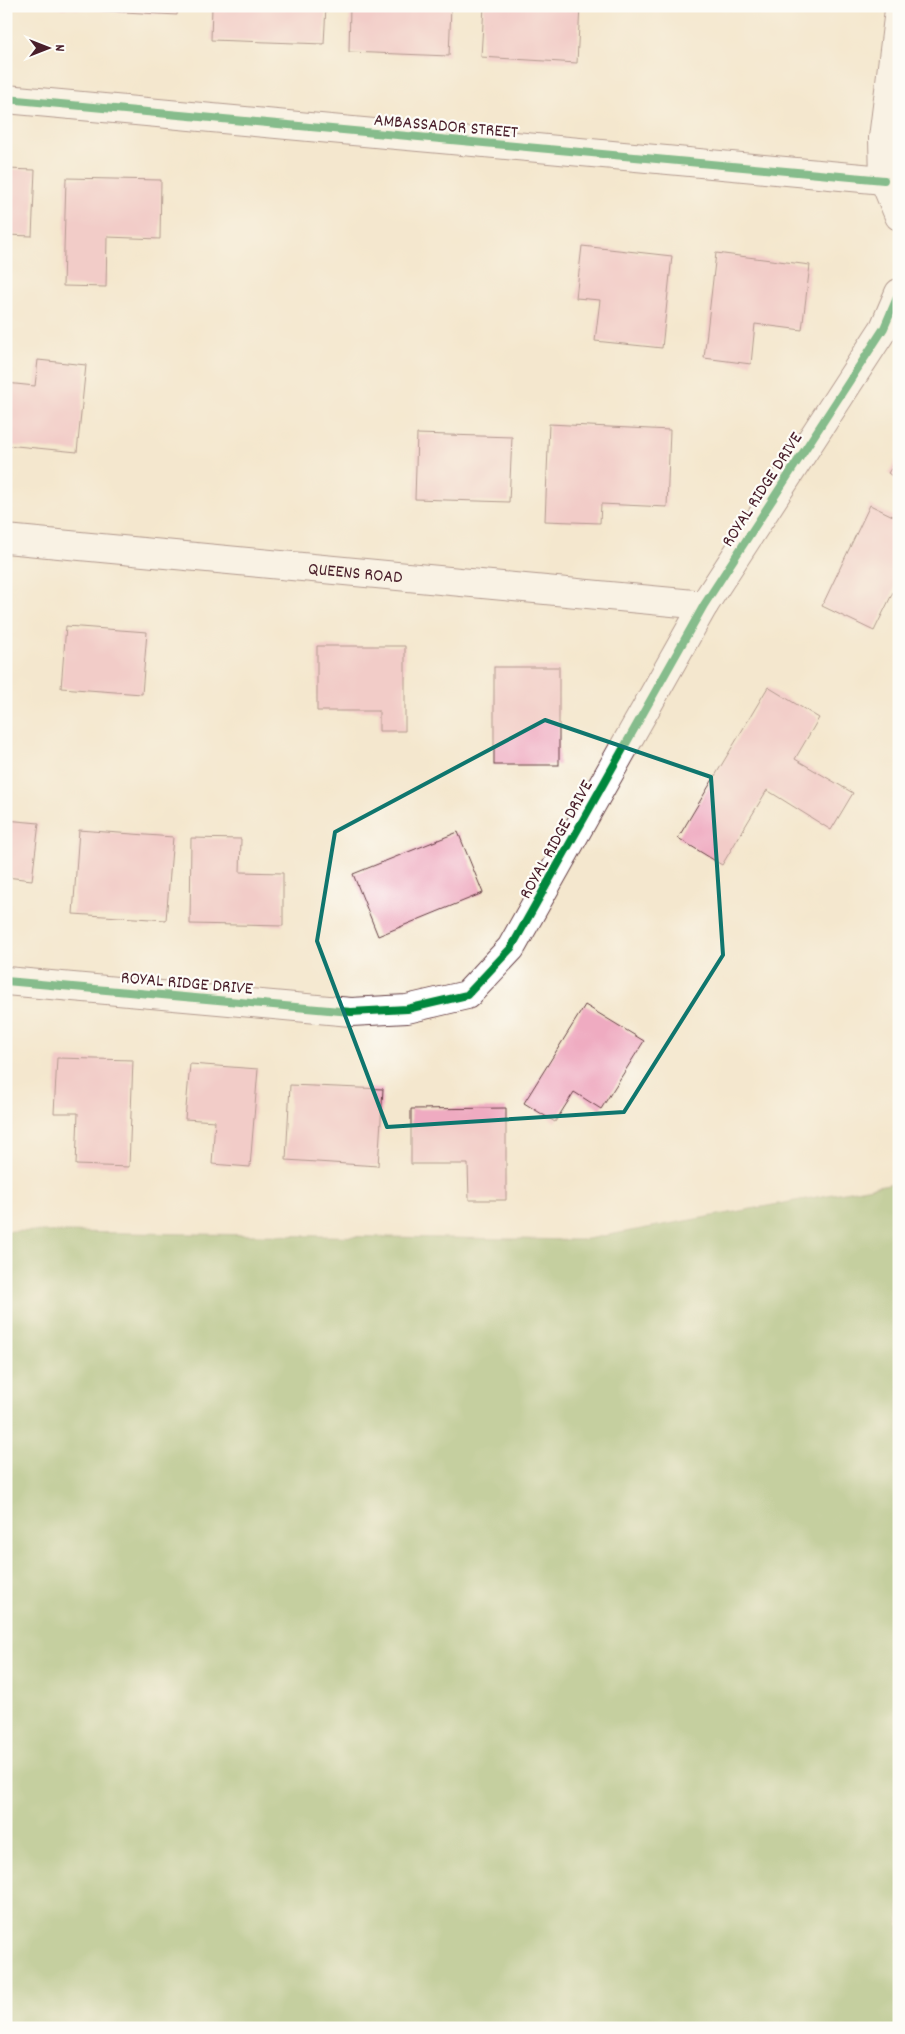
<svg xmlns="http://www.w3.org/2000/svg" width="905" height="2034" font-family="Dekko,sans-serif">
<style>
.forest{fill:#8cb166;stroke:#6b6848}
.building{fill:#efabc1}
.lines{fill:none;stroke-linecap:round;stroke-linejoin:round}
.minor-casing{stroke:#643d43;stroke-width:30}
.minor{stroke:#fff;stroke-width:28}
.cycleway-casing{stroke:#fdfcf7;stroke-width:11}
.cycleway{stroke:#00873e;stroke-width:8}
.marked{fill:none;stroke:#0f766e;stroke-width:4;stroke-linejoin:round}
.labels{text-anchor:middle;stroke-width:4.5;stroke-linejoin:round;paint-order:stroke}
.street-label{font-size:18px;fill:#4a1f2b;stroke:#fdfcf7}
</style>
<rect width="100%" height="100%" fill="#fdfcf7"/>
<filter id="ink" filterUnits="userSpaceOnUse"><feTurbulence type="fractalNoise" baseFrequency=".02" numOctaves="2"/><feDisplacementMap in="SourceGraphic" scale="10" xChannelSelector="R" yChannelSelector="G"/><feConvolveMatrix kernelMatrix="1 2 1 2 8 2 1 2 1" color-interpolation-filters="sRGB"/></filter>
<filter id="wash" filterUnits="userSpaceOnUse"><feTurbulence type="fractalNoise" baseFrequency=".0096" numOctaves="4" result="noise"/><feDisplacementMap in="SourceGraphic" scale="20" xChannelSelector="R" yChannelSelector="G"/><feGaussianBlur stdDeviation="1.12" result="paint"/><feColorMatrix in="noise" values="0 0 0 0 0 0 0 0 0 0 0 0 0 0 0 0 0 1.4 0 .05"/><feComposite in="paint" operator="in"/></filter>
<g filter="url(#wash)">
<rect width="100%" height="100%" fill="#f4e7ce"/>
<polygon class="forest" points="899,1182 899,2028 6,2028 6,1231 581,1240"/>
<g id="blocks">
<g class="building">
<polygon points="54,6 178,6 177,15 54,8"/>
<polygon points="212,6 326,6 324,44 211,40"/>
<polygon points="350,6 451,6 449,56 349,52"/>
<polygon points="484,6 580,6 577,63 481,57"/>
<polygon points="6,169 35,170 32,236 6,235"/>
<polygon points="66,178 161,180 160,239 107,237 106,287 63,286"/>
<polygon points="582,246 672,256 662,348 595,341 600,300 576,298"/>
<polygon points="716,253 810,265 802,330 755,324 751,364 704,358"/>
<polygon points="38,360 86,365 77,452 6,445 6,383 35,386"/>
<polygon points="549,424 670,430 667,507 601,504 600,523 545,521"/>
<polygon points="417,434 512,437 509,502 415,499"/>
<polygon points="899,457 899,481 888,473"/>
<polygon points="870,505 899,519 899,580 874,631 822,606"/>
<polygon points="66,626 147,632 142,694 61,688"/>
<polygon points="317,646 405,646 405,731 379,731 379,711 317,711"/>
<rect x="494" y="667" width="65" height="98"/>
<polygon points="768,687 819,718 795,759 853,793 831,830 767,790 722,865 678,838"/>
<polygon points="6,820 39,823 32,880 6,877"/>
<polygon points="79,830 173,837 166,920 73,914"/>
<polygon points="458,832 483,893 378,936 353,874"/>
<polygon points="191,838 241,839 240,872 283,873 283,926 190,924"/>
<polygon points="585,1005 644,1041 601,1109 574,1092 555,1122 524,1103"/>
<polygon points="57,1058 133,1060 129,1167 76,1165 78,1113 54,1113"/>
<polygon points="190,1064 258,1069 250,1167 212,1164 215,1121 185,1119"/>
<polygon points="290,1085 383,1089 378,1166 286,1160"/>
<polygon points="506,1108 506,1200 469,1200 468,1164 411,1164 411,1109"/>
</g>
</g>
</g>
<g filter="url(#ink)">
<use href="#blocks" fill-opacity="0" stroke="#643d43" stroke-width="1"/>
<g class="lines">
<defs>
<g id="minor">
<polyline points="899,10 883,138 884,180 899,216"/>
<polyline points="6,99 884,180"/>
<path id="s1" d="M6,539l698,66"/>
<polyline points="6,981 351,1012 407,1009 467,995 511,948 704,605 884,328 899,293"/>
</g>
</defs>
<use href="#minor" class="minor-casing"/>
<use href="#minor" class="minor"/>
<defs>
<g id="cycleway">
<polyline points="6,99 884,180"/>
<polyline points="6,981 351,1012 407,1009 467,995 511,948 704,605 884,328 899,293"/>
</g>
</defs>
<use href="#cycleway" class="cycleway-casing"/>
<use href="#cycleway" class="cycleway"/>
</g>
</g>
<path d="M0 0H905V2034H0ZM545,720l166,57 12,178 -99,157 -237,15 -70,-186 18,-109z" fill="#f4e7ce" fill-opacity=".55" fill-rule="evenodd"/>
<path class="marked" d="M545,720l166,57 12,178 -99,157 -237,15 -70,-186 18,-109z"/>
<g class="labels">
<g class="street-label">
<text transform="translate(446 125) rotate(5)" y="6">AMBASSADOR STREET</text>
<text transform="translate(761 489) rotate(-57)" y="6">ROYAL RIDGE DRIVE</text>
<text dy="6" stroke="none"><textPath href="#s1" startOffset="351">QUEENS ROAD</textPath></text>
<text transform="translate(555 839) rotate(-61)" y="6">ROYAL RIDGE DRIVE</text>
<text transform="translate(187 982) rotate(5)" y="6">ROYAL RIDGE DRIVE</text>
</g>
</g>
<rect width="905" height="2034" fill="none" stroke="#fdfcf7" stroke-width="25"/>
<g transform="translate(48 48) rotate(90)" stroke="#fdfcf7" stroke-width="4" paint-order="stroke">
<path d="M0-4L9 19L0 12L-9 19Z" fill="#4a1f2b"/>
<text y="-8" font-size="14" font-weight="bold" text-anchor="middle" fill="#4a1f2b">N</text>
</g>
</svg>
